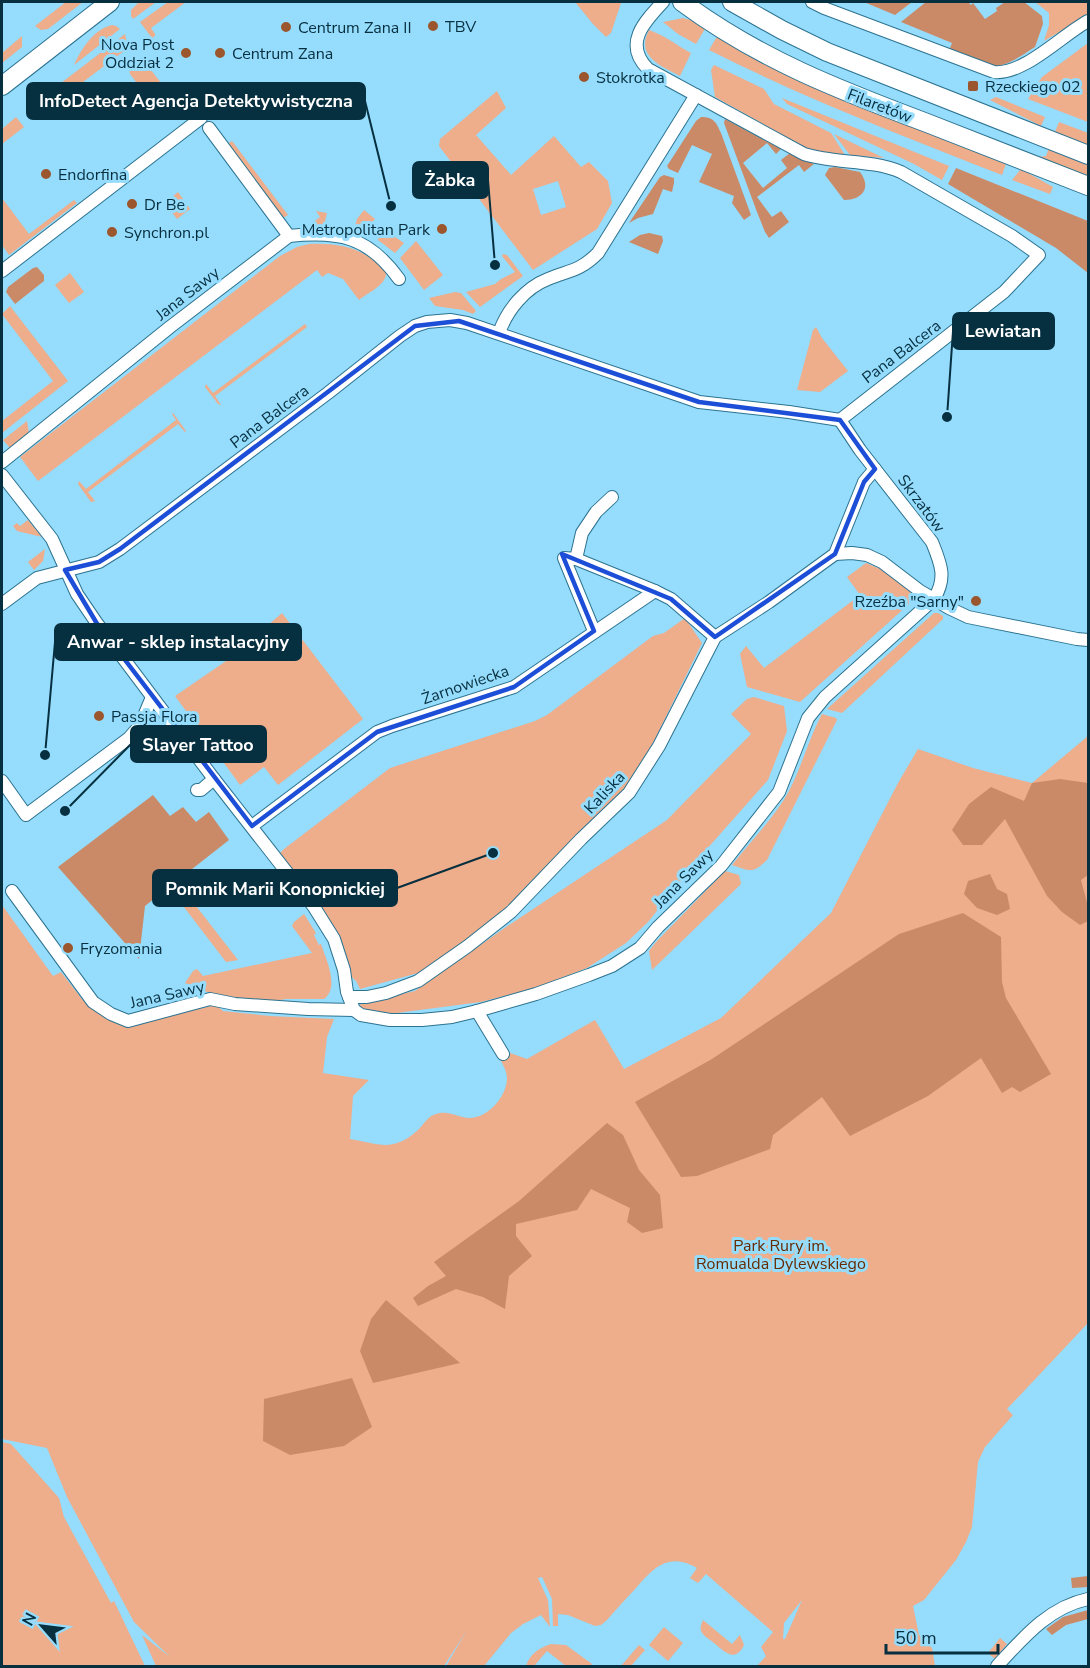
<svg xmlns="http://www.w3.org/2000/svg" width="1090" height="1668" font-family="'Nunito Sans',sans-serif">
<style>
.green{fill:#eead8b;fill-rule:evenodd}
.forest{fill:#cb8a67}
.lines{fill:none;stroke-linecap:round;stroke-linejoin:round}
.street-casing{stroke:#2c7390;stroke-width:14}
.secondary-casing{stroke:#2c7390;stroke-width:20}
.street{stroke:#fff;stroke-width:12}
.secondary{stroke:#fff;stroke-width:18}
.marked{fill:none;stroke:#1d4ed8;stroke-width:4.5;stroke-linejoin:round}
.poi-dot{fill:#9c562d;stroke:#96dcfc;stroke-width:2}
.labels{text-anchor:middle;stroke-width:6;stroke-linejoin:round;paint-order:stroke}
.poi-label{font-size:16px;fill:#062f3f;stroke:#96dcfc;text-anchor:start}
.street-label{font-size:16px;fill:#062f3f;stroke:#96dcfc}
.park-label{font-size:16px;fill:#662b00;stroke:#96dcfc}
.leader{fill:none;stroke:#062f3f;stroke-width:2}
.callout-dot{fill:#062f3f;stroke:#96dcfc;stroke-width:2}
.callout{fill:#062f3f;stroke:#062f3f;stroke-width:2}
.callout-label{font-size:18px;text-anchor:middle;font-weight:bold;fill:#fff}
</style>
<rect width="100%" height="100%" fill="#96dcfc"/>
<g class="green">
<polygon points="66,2 83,2 48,29 41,30 35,26"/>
<polygon points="139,2 156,2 133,19 131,16 131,10"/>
<polygon points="168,2 186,2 151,28 155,34 155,36 152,38 140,22"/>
<polygon points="575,2 619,2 621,3 611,33 606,37 593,24"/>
<polygon points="1035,2 1088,2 1088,15 1044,41 1049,25 1049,13"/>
<polygon points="683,18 697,22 706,27 696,44 678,34 663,22"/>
<path d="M112,25l4,1 4,3 -46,36c7,-16 20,-36 38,-40z"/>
<path d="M649,30c17,6 27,15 42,23l-11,23c-19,-10 -45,-20 -31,-46z"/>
<polygon points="125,34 127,43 124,51 42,113 35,103"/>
<path d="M718,35l46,28 38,19 204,82 -4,11c-99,-39 -198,-77 -293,-125z"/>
<polygon points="22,36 22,47 2,63 2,53"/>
<polygon points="1088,43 1088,122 1028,99 1042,77"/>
<polygon points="138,60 143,60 169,93 159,100 152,91 146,95 130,74 129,68"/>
<polygon points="714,65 764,89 774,104 831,133 845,155 825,153 804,147 715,97 711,70"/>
<path d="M497,91l9,17 -30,27 35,40 43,-39 27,31 8,-5 19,19 4,22 -15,26 -64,41 -94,-124 1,-7zM558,181l8,26 -25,8 -8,-26z"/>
<polygon points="996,97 1045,117 1041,126 990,100"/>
<polygon points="782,98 949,166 942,180 914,164 787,104"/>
<polygon points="16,117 24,127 2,144 2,129"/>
<polygon points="1059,122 1088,133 1088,145 1055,132"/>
<polygon points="834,134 884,158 850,155"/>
<polygon points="232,141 288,215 283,218 227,144"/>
<polygon points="1049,148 1088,164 1088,177 1038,157 1046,156"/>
<polygon points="1021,169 1053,187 1050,194 1012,180"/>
<polygon points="178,192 190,209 177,219 165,203"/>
<polygon points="2,198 29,234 74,200 77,203 9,255 2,245"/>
<polygon points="364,210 375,219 363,233 354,230 357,219"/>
<polygon points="316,211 327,213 324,225 308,226 320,217"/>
<polygon points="385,230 404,243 395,253 378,240 379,236 382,231 383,232"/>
<polygon points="416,241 443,275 424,290 400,258"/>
<path d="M309,244c25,-1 46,2 66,17 5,3 12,8 11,14 -2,11 -20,19 -27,25l-16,-21 -15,-6 -6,4 -5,-7 -279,211 -18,-24 260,-201 17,-9z"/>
<polygon points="503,254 507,255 523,276 480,307 466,292 495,284 501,279 515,272 502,256"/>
<polygon points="70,273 84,292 69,303 55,285"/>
<polygon points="455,292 461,293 476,311 473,314 463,310 435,306 429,298"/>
<polygon points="10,306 68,381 2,433 2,421 53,381 2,314"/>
<polygon points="305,324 307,327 215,396 221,405 218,404 205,387 206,384 213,393"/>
<polygon points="816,327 822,338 848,371 820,392 797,390 813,330"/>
<polygon points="173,413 186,431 185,432 178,424 88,492 95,501 91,502 78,484 79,481 86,489 176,420 172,414"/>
<polygon points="27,421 29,433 10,448 3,440"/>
<polygon points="28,520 42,537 17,531 13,526 17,523 20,526"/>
<polygon points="45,549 43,561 34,570 28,562"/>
<polygon points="866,563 883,570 913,593 908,605 800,702 747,687 740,654 746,646 764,668 860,595 847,577"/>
<polygon points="282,613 363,719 278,785 264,767 240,785 175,696 229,659"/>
<polygon points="934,613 938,613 943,616 943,619 842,713 827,709"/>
<polygon points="685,618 702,643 633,784 508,907 465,943 418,973 360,989 356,981 344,970 334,939 276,857 284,849 390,768 535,721 547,715 653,636 664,633"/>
<polygon points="754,697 784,706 787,731 768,780 706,850 648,922 626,943 587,968 535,988 481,1002 389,1014 368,1011 359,1006 362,1003 415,991 506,927 667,820 751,734 731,714 747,699"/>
<path d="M822,714l14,4 1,2 -70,140c-15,14 -17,11 -35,5 18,-23 43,-48 57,-74 13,-25 20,-53 33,-77z"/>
<path d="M1088,736v587l-81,86 6,6 -28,32 -7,15 -6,65 -6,15 -10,18 -32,40 -11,6 6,29 13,13 3,18h-178l9,-10 -5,-9 12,-15 -67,-58 -8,9 -8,-5 7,-10c-28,-16 -43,-1 -61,20 -10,11 -20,21 -29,32l-6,5 -6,1 -27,-11 -10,-1v12h-5l-1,-27 -10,-22 -4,1 10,22 2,27 -9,-12 -18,9 -12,9 -27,33h-38l21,-36 -23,36h-288l-14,-31 28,22 -36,-35 -67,-125 -20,-49 -45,-9v-534l51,71 8,-4 21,27 40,27 94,-21 7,6 47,5 64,3 -7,18 -4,36 46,7 -16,16 -3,43c30,5 43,14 69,-10 5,-5 9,-13 17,-15 12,-4 21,3 32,4 19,1 39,-21 39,-40 0,-7 -5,-15 -8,-21l8,-5 20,7 68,-39 29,49 97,-51 110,-105 67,-130 20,-34 55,19 59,15zM802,1600l-17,39h-2l1,-16z"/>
<polygon points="725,871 739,875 741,884 652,970 649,951 656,942"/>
<polygon points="182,888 238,960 226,962 174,894"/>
<path d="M304,914l12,19 -2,2 5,10 2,-1c5,15 19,44 3,55h-38l-18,3 -51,-6 -32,-13 8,-12 4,-2 6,7 109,-23 -20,-27 2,-4z"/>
<polygon points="2,1442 11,1444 59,1498 64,1517 111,1603 114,1601 145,1666 2,1666"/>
<path d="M703,1620l29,24 8,-9 4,10c-9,18 -19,7 -30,-2 -3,-3 -9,-6 -11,-9 -4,-5 -2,-9 0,-14z"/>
<polygon points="664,1627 683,1643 668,1661 649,1645"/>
<polygon points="1000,1638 1007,1644 995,1659 988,1653"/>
<path d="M551,1644l15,1 26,19 -2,2h-24l-19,-15 -13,15h-8c4,-12 13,-18 25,-22z"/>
<polygon points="639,1645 645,1650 631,1666 621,1666"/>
</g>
<g class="forest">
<polygon points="864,2 912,2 895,15"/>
<path d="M926,2h42l3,3 2,-2 12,16 12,-8 -1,-3 9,-6h19l18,14 1,8 -8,23c-13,8 -28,20 -44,19 -11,-1 -31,-9 -43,-13l4,-10 -51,-21z"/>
<path d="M701,117c13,0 15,5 20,16l30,82 -7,5 -12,-17 2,-7 -35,-14 13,-28 -20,-9 -14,28 -9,-4 -2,-3 29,-45z"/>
<polygon points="725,119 781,149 776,154 767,143 743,163 763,188 787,168 781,160 790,153 814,164 804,172 799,165 757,197 772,217 781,211 789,222 769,238 765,232 757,212 724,123"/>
<path d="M835,167l25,5c12,16 2,28 -16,28l-19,-25 4,-7z"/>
<polygon points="956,168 1088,221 1088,273 1056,248 948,184"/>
<polygon points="664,175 674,178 674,183 672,192 663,189 653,214 638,218 629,223 660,177"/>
<polygon points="649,233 662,236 663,241 658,254 629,242 640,235"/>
<polygon points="37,267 44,275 44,281 15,304 6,292 8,287 33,268"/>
<path d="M1060,779l28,4v92l-7,5c4,16 8,24 7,41l-8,4 -18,-13 -15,-16 -42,-77 -23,26h-19l-11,-15 17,-26 22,-17 33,14 8,-18z"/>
<polygon points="153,795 170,816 183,807 196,822 209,812 229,840 145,906 139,959 58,867"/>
<polygon points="990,874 997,889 1007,894 1010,909 997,915 977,908 964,894 968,881"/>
<polygon points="963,913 1001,937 1002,982 1006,998 1051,1074 1020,1092 1012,1087 1002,1093 981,1058 928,1096 850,1136 822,1097 773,1135 770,1149 697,1176 681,1177 635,1102 712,1059 899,934"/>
<polygon points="607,1123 623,1135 639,1170 660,1195 663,1228 642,1233 627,1222 630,1208 591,1189 577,1210 516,1224 516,1236 532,1256 509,1276 505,1309 483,1297 456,1289 418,1306 413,1298 428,1286 446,1276 434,1262 519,1201"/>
<polygon points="386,1300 460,1363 373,1383 360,1351 371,1319"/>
<polygon points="352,1378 372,1427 344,1446 290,1455 263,1441 264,1399"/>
<polygon points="1088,1576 1088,1587 1072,1588 1071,1578"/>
<polygon points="1088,1610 1088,1619 1066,1625 1052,1635 1046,1629 1063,1617"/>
</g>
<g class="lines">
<defs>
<g id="street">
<path d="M812,2l12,6 170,64c30,3 68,-37 94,-51"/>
<polyline points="209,128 289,236"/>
<path d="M289,236c50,-5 79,0 110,43"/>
<polyline points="2,271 201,118"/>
<path d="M499,333c8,-23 26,-45 49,-54 22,-9 32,-8 50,-26l98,-158"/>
<polyline points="2,462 170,327 289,236"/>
<path d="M2,475l50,64 25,55 19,28 118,157 100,128 20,32 10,31 3,22 7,18 7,5 29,5h32l30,-3 25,-6 59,-17 53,-19 23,-9 28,-18 18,-21 63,-61 58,-74 29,-74 17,-21 109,-98c13,-21 7,-35 -2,-57l-72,-92 -20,-30"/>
<polyline points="612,497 596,512 582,533 576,559 655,591"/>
<polyline points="835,554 852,553 867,555 882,562 920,591 949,608 968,617 1077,639 1088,640"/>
<polyline points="576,559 564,558 594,631"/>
<path d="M2,604l35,-26 62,-16 21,-13 208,-156 72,-57 15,-10 12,-4 23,-2 17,3 232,79 90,10 51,8 164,-128 35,-37 -27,-19 -111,-64c-31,-13 -65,-8 -97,-18l-156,-85c-25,-25 -4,-47 15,-67"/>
<polyline points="2,781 26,815 129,738 143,722 144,716 152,697"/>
<polyline points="197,790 201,790 214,779"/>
<polyline points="252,826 377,732 392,726 514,687 655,591 671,599 715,637"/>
<polyline points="12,891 93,1002 111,1014 128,1021 210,999 235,1004 308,1009 354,1010"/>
<polyline points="349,997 367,997 386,993 418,981 468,946 511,912 581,839 629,793 659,746 715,637 769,602 835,554 864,482 875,469"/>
<polyline points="477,1011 503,1054"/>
<path d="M997,1666c26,-28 52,-59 91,-67"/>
</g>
<g id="secondary">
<path d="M682,2c77,57 157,88 245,121 54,21 108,42 161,63"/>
<polyline points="732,2 782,30 827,52 1088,155"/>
<polyline points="2,86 110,2"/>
</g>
</defs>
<use href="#street" class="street-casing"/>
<use href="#secondary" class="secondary-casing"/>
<use href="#street" class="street"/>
<use href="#secondary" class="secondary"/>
</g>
<path class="marked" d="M459,321l240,81 141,18 35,49 -11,13 -29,72 -120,83 -44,-38 -109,-45 32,77 -80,56 -137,45 -125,94 -156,-204 -31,-52 34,-8 21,-13 295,-223z"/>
<g class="poi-dot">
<circle cx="433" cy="26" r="6"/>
<circle cx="286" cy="27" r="6"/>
<circle cx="186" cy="53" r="6"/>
<circle cx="220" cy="53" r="6"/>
<circle cx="584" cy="77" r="6"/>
<rect x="967" y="80" width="12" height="12" rx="3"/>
<circle cx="46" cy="174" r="6"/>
<circle cx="132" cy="204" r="6"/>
<circle cx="442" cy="229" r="6"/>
<circle cx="112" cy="232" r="6"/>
<circle cx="976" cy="601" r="6"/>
<circle cx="99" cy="716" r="6"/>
<circle cx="68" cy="948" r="6"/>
</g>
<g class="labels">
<g class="poi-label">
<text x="445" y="32">TBV</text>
<text x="298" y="33">Centrum Zana II</text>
<text x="174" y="50" text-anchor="end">Nova Post<tspan x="174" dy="18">Oddział 2</tspan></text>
<text x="232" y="59">Centrum Zana</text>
<text x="596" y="83">Stokrotka</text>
<text x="985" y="92">Rzeckiego 02</text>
<text x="58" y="180">Endorfina</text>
<text x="144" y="210">Dr Be</text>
<text x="430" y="235" text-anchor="end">Metropolitan Park</text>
<text x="124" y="238">Synchron.pl</text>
<text x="964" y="607" text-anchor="end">Rzeźba "Sarny"</text>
<text x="111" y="722">Passja Flora</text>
<text x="80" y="954">Fryzomania</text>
</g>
<g class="street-label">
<text transform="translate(880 105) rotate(21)" y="6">Filaretów</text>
<text transform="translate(187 293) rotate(-38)" y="6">Jana Sawy</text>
<text transform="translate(901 351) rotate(-37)" y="6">Pana Balcera</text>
<text transform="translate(269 416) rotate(-37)" y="6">Pana Balcera</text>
<text transform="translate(922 503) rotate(53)" y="6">Skrzatów</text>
<text transform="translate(465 684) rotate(-19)" y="6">Żarnowiecka</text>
<text transform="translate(604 792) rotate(-47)" y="6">Kaliska</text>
<text transform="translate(683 878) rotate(-45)" y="6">Jana Sawy</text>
<text transform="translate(167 994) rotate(-13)" y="6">Jana Sawy</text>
</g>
<g class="park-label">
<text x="781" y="1251">Park Rury im.<tspan x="781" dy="18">Romualda Dylewskiego</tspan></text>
</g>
</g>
<path class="leader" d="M391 206L365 101M495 265L488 180M947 417L953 331M45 755L55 642M65 811L131 744M493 853L397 888"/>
<g class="callout-dot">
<circle cx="391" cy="206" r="6"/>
<circle cx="495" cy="265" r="6"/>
<circle cx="947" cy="417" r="6"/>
<circle cx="45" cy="755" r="6"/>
<circle cx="65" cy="811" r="6"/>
<circle cx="493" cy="853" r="6"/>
</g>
<g class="callout">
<rect x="27" y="83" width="338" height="36" rx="6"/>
<rect x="413" y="162" width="75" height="36" rx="6"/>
<rect x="953" y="313" width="101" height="36" rx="6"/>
<rect x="55" y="624" width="246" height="36" rx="6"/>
<rect x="131" y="726" width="135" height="36" rx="6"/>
<rect x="153" y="870" width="244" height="36" rx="6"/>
</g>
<g class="callout-label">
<text x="196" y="107">InfoDetect Agencja Detektywistyczna</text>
<text x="450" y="186">Żabka</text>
<text x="1003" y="337">Lewiatan</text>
<text x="178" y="648">Anwar - sklep instalacyjny</text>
<text x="198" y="751">Slayer Tattoo</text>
<text x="275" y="895">Pomnik Marii Konopnickiej</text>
</g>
<rect width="1090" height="1668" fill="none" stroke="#062f3f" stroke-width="6"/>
<g transform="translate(42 1626) rotate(298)" stroke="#96dcfc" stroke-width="4.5" paint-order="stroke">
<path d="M0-4.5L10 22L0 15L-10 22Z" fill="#062f3f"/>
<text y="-9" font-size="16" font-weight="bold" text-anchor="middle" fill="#062f3f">N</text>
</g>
<path d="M886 1644v9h112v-9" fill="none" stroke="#062f3f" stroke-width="3"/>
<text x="895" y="1644" font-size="18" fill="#062f3f" stroke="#96dcfc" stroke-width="4.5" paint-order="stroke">50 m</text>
</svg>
